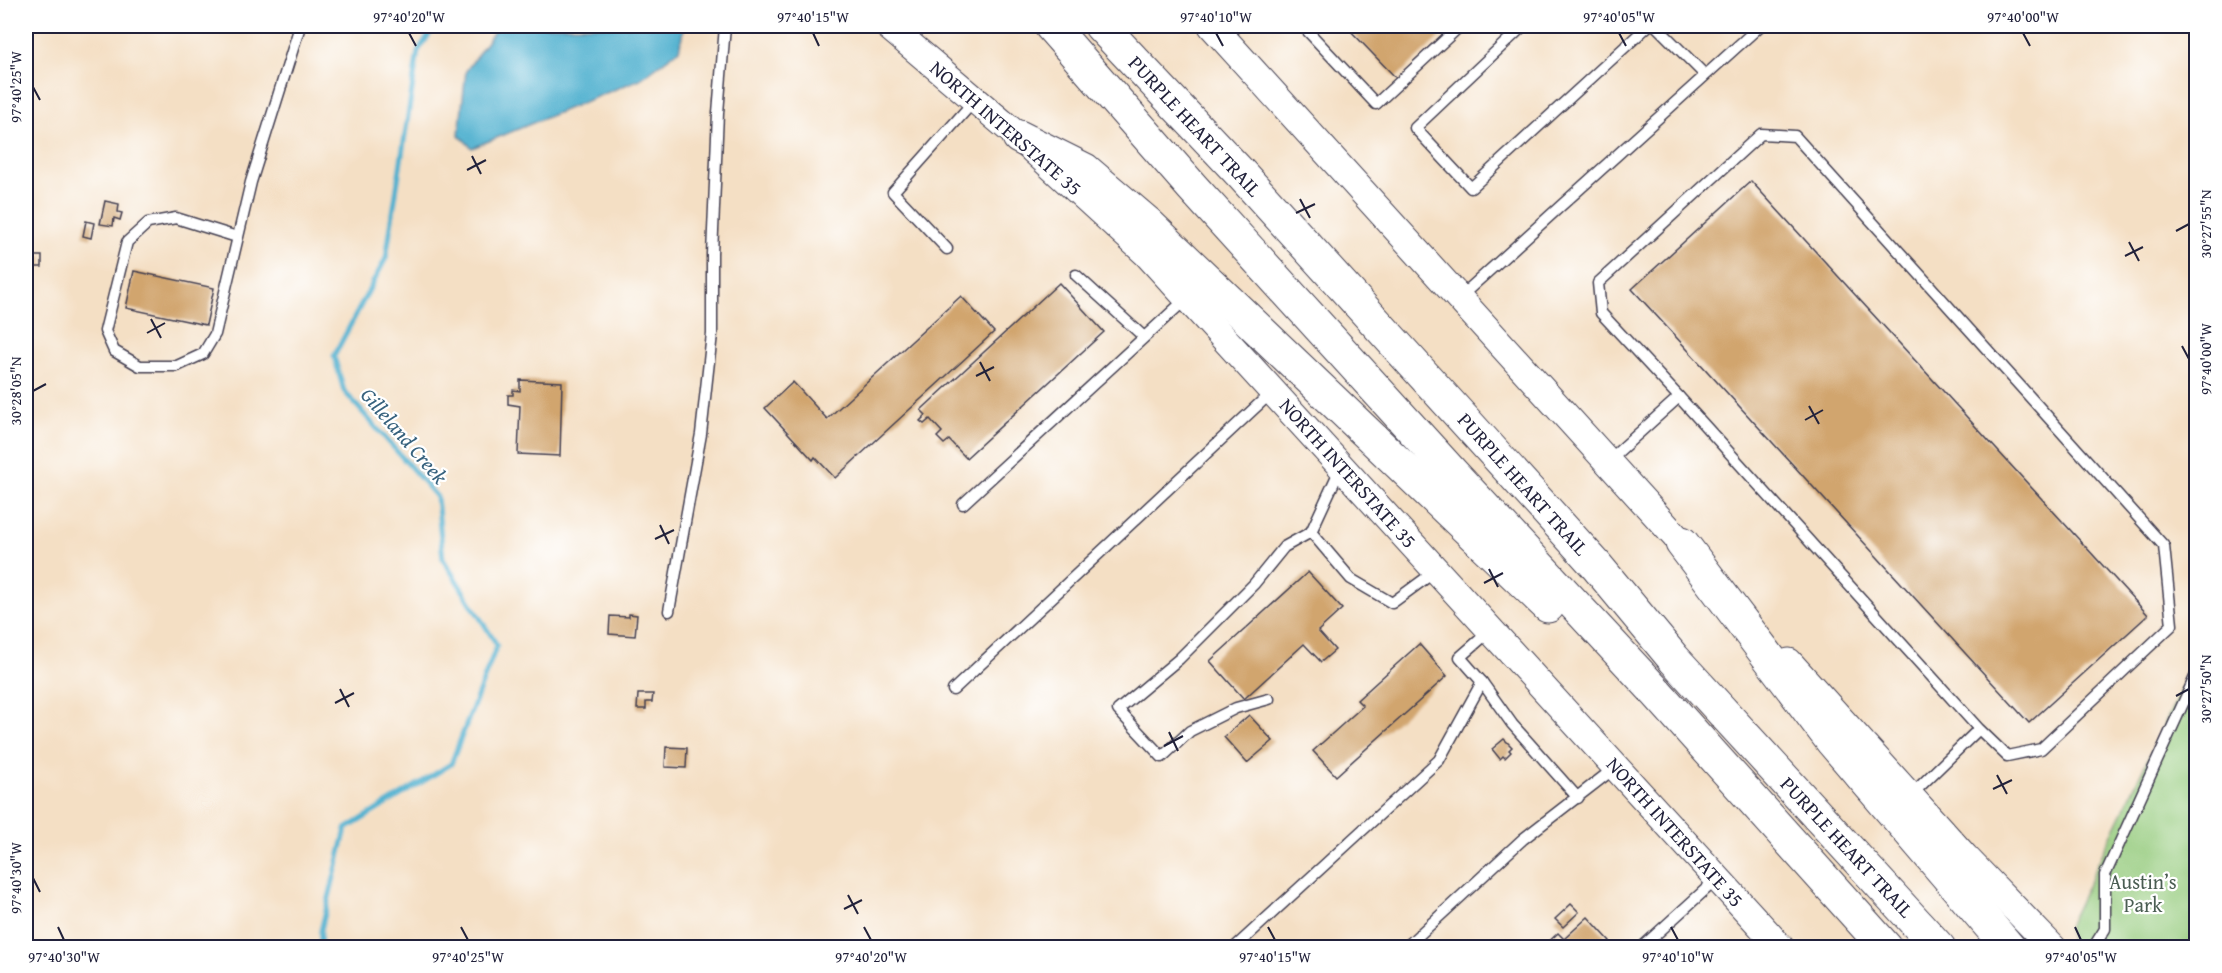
<svg xmlns="http://www.w3.org/2000/svg" width="2222" height="973" font-family="'Gentium Book Plus',serif">
<style>
.green{fill:#95cb7d;stroke:#5c765c;stroke-width:1.5}
.water{fill:#50b0cf;stroke:#396985;stroke-width:1.5}
.lines{fill:none;stroke-linecap:round;stroke-linejoin:round}
.stream{stroke:#50b0cf;stroke-width:5}
.building{fill:#d1a56e}
.lane-casing{stroke:#423e50;stroke-width:13}
.secondary-casing{stroke:#423e50;stroke-width:29}
.highway-casing{stroke:#423e50;stroke-width:35}
.lane{stroke:#fff;stroke-width:10}
.secondary{stroke:#fff;stroke-width:27}
.highway{stroke:#fff;stroke-width:33}
.ticks{fill:none;stroke:#22223b;stroke-width:2}
.labels{text-anchor:middle;stroke-width:4.5;stroke-linejoin:round;paint-order:stroke}
.street-label{font-size:20px;fill:#22223b;stroke:#fff}
.park-label{font-size:20px;fill:#4a5d52;stroke:#fff}
.water-label{font-size:21px;font-style:italic;fill:#37627e;stroke:#fff}
.neatline{fill:none;stroke:#22223b;stroke-width:2}
.ticks-label{font-size:15px;text-anchor:middle;fill:#22223b}
</style>
<rect width="100%" height="100%" fill="#fff"/>
<filter id="ink" filterUnits="userSpaceOnUse"><feTurbulence type="fractalNoise" baseFrequency=".0167" numOctaves="2"/><feDisplacementMap in="SourceGraphic" scale="12" xChannelSelector="R" yChannelSelector="G"/><feConvolveMatrix kernelMatrix="1 2 1 2 8 2 1 2 1" color-interpolation-filters="sRGB"/></filter>
<filter id="wash" filterUnits="userSpaceOnUse"><feTurbulence type="fractalNoise" baseFrequency=".008" numOctaves="4" result="noise"/><feDisplacementMap in="SourceGraphic" scale="24" xChannelSelector="R" yChannelSelector="G"/><feGaussianBlur stdDeviation="1.35" result="paint"/><feColorMatrix in="noise" values="0 0 0 0 0 0 0 0 0 0 0 0 0 0 0 0 0 1.4 0 .05"/><feComposite in="paint" operator="in"/></filter>
<g filter="url(#wash)">
<rect width="100%" height="100%" fill="#f4dfc4"/>
<polygon class="green" points="2196,658 2196,947 2076,947 2072,944 2067,928"/>
<polygon class="water" points="498,26 684,26 679,50 640,79 472,148 459,135 466,71"/>
<g class="lines">
<polyline class="stream" points="320,948 321,930 346,829 451,764 497,645 443,559 437,497 344,391 334,356 386,258 418,51 435,26"/>
</g>
<g id="blocks">
<g class="building">
<polygon points="1346,26 1441,26 1446,31 1396,78"/>
<polygon points="1751,181 2148,615 2029,723 1632,289"/>
<polygon points="105,201 119,204 118,212 122,213 120,220 114,218 113,226 100,224"/>
<polygon points="86,221 94,223 91,238 83,236"/>
<rect x="26" y="256" width="16" height="11"/>
<polygon points="134,271 214,288 206,325 126,308"/>
<polygon points="1059,283 1104,332 966,458 949,440 944,444 937,437 942,432 930,419 924,424 920,421 926,415 921,410"/>
<polygon points="961,296 994,332 835,478 815,457 813,460 765,408 793,382 827,419"/>
<polygon points="520,380 562,382 560,456 518,454 520,406 508,404 508,395 513,395 513,390 520,391"/>
<polygon points="1308,572 1342,609 1318,631 1335,650 1321,662 1304,644 1244,699 1210,661"/>
<polygon points="629,614 637,615 635,636 609,634 610,616 629,617"/>
<polygon points="1419,644 1447,676 1336,776 1313,751 1363,706 1357,700"/>
<polygon points="638,694 653,694 652,702 646,702 646,709 637,709"/>
<polygon points="1249,715 1273,741 1247,763 1224,737"/>
<polygon points="1504,739 1512,747 1509,750 1511,752 1505,758 1503,756 1500,759 1492,749"/>
<polygon points="666,747 687,748 686,768 665,767"/>
<polygon points="1571,904 1579,912 1563,927 1555,919"/>
<polygon points="1588,917 1610,941 1603,948 1542,948 1558,933 1564,939"/>
</g>
</g>
</g>
<g filter="url(#ink)">
<use href="#blocks" fill-opacity="0" stroke="#423e50" stroke-width="1.5"/>
<g class="lines">
<defs>
<g id="lane">
<polyline points="1303,26 1376,104 1460,26"/>
<polyline points="1523,26 1415,128 1471,188 1648,26"/>
<polyline points="1656,26 1705,75"/>
<polyline points="237,237 176,218 148,223 127,242 105,331 114,351 140,366 177,366 203,354 215,334 251,182 300,26"/>
<polyline points="947,249 893,192 975,100"/>
<polyline points="1076,275 1144,337"/>
<polyline points="1460,297 1760,26"/>
<polyline points="1607,462 1679,397"/>
<polyline points="963,504 1187,298"/>
<polyline points="1311,532 1341,467"/>
<polyline points="669,611 701,434 712,334 712,254 718,113 725,26"/>
<polyline points="1482,682 1512,724 1578,798"/>
<polyline points="953,690 1273,391"/>
<polyline points="1269,699 1236,708 1190,731 1162,757 1118,710 1179,659 1254,584 1284,547 1311,532 1351,579 1392,603 1437,570"/>
<polyline points="1910,796 1979,729 2007,756 2041,749 2172,625 2164,546 1795,136 1761,134 1598,283 1601,313 1679,397 1979,729"/>
<polyline points="1234,948 1439,760 1482,682 1460,657 1491,630"/>
<polyline points="1405,948 1523,839 1616,767"/>
<polyline points="1641,948 1717,879"/>
<polyline points="2093,948 2105,929 2105,875 2196,675"/>
</g>
<g id="secondary">
<polyline points="888,26 1019,137 1146,253 1781,948"/>
<polyline points="1212,26 1695,558"/>
<polyline points="1789,662 1965,857 2053,948"/>
</g>
<g id="highway">
<polyline points="1051,26 1192,187 1454,475 1657,693 1886,948"/>
<polyline points="1101,26 1242,175 1595,564 1674,659 1939,948"/>
<polyline points="1019,137 1085,170 1146,222 1548,606"/>
<polyline points="1682,543 1832,741 2009,948"/>
</g>
</defs>
<use href="#lane" class="lane-casing"/>
<use href="#secondary" class="secondary-casing"/>
<use href="#highway" class="highway-casing"/>
<use href="#lane" class="lane"/>
<use href="#secondary" class="secondary"/>
<use href="#highway" class="highway"/>
</g>
</g>
<path class="ticks" d="M409,33l7,13M813,33l6,13M1216,33l7,13M1619,33l7,13M2023,33l7,13M33,87l7,13M472,156l9,18M467,170l19,-10M1300,199l10,19M1296,213l19,-9M2176,231l13,-7M2129,242l10,19M2125,256l18,-9M151,319l10,19M147,333l18,-10M2182,346l7,13M980,362l10,19M976,376l18,-9M33,391l13,-7M1809,406l10,18M1805,420l18,-10M660,525l9,19M655,539l19,-9M1489,569l9,18M1484,583l19,-10M340,689l9,18M2176,696l13,-7M335,703l19,-10M1169,732l9,19M1164,746l19,-10M1997,775l10,19M1993,789l19,-9M33,878l7,14M848,895l10,19M844,909l18,-9M58,927l6,13M461,927l7,13M864,927l7,13M1268,927l7,13M1671,927l7,13M2075,927l6,13"/>
<g class="labels">
<g class="street-label">
<text transform="translate(1195 126) rotate(47)" y="7">PURPLE HEART TRAIL</text>
<text transform="translate(1006 128) rotate(41)" y="7">NORTH INTERSTATE 35</text>
<text transform="translate(1348 473) rotate(48)" y="7">NORTH INTERSTATE 35</text>
<text transform="translate(1523 484) rotate(48)" y="7">PURPLE HEART TRAIL</text>
<text transform="translate(1675 832) rotate(48)" y="7">NORTH INTERSTATE 35</text>
<text transform="translate(1847 847) rotate(47)" y="7">PURPLE HEART TRAIL</text>
</g>
<g class="park-label">
<text x="2143" y="889">Austin’s<tspan x="2143" dy="23">Park</tspan></text>
</g>
<g class="water-label">
<text transform="translate(404 436) rotate(49)" y="7">Gilleland Creek</text>
</g>
</g>
<rect width="2222" height="973" fill="none" stroke="#fff" stroke-width="66"/>
<rect x="33" y="33" width="2156" height="907" class="neatline"/>
<g class="ticks-label">
<text x="409" y="22">97°40'20"W</text>
<text x="813" y="22">97°40'15"W</text>
<text x="1216" y="22">97°40'10"W</text>
<text x="1619" y="22">97°40'05"W</text>
<text x="2023" y="22">97°40'00"W</text>
<text transform="translate(16 87) rotate(-90)" y="5">97°40'25"W</text>
<text transform="translate(2206 224) rotate(-90)" y="5">30°27'55"N</text>
<text transform="translate(2206 359) rotate(-90)" y="5">97°40'00"W</text>
<text transform="translate(16 391) rotate(-90)" y="5">30°28'05"N</text>
<text transform="translate(2206 689) rotate(-90)" y="5">30°27'50"N</text>
<text transform="translate(16 878) rotate(-90)" y="5">97°40'30"W</text>
<text x="64" y="962">97°40'30"W</text>
<text x="468" y="962">97°40'25"W</text>
<text x="871" y="962">97°40'20"W</text>
<text x="1275" y="962">97°40'15"W</text>
<text x="1678" y="962">97°40'10"W</text>
<text x="2081" y="962">97°40'05"W</text>
</g>
</svg>
